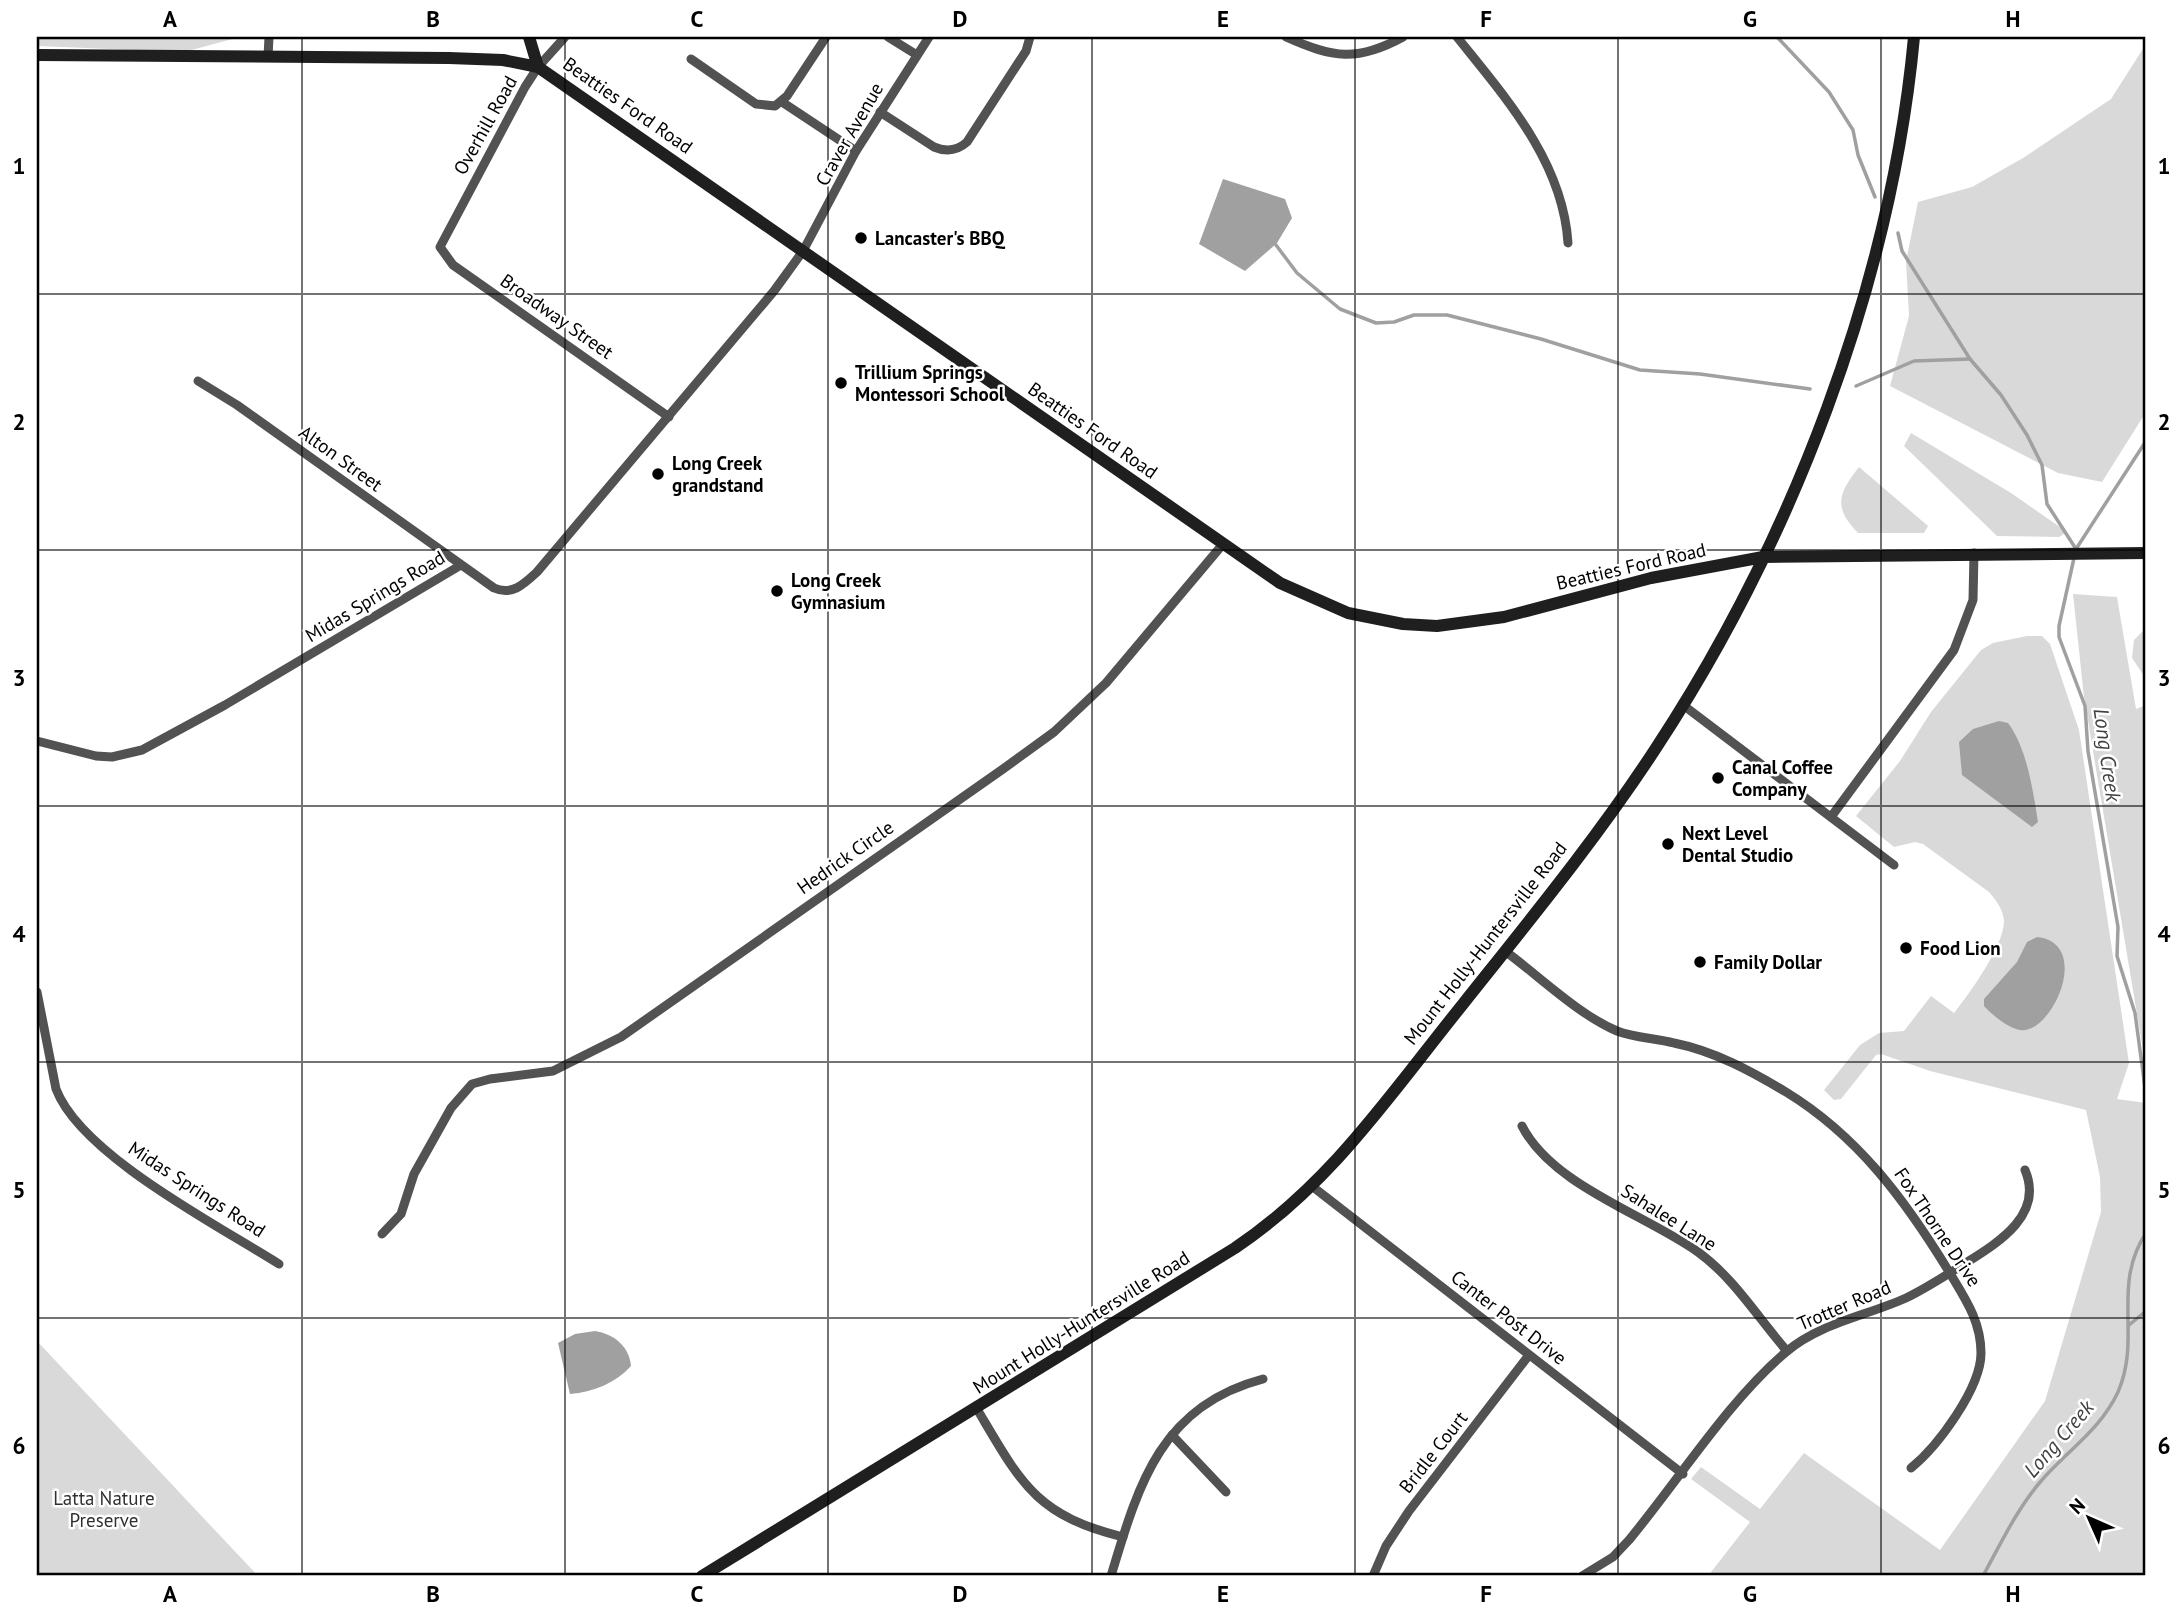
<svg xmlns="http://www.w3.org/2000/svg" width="2183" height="1613" font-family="'PT Sans',sans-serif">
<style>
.green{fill:#d9d9d9}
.water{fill:#a0a0a0}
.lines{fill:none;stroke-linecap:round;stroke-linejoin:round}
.stream{stroke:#a0a0a0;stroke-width:3.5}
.minor{stroke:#525252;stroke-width:9}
.secondary{stroke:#1f1f1f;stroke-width:12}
.grid{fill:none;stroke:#000;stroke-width:2;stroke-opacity:0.55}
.poi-dot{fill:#000;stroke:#fff;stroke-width:2.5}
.labels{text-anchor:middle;stroke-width:5;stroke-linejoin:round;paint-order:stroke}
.street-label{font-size:19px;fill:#000;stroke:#fff}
.poi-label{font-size:19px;font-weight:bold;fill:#000;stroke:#fff;text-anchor:start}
.park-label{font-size:19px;fill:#303030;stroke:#fff}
.water-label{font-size:21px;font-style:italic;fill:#414141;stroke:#fff}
.neatline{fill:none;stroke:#000;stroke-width:2.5}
.grid-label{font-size:23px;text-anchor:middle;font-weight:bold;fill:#000}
</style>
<rect width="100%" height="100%" fill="#fff"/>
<g class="green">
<polygon points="37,37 240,37 184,52 37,46"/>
<polygon points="2146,44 2146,412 2102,482 2058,473 1890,386 1909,316 1906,261 1918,202 1972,187 2023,158 2111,99"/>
<polygon points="1911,433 2011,493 2067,532 2059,537 1997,536 1904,446"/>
<path d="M1859,467l69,59 -4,7h-66c-25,-26 -20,-39 1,-66z"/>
<polygon points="2073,594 2117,597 2136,709 2146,705 2146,1068 2084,697"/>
<polygon points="2146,628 2146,679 2132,658 2134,640"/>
<path d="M2027,636h15l8,8 29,86 50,333 -12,36 29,4v473h-438l42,-54 -59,-43 10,-12 59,42 44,-56 136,97 105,-149 56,-189 -1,-35 -14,-67 -156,-39 -49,-17 -5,1 -35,44 -7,1 -10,-10 36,-45 19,-12 25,-2 27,-35 23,17c15,-19 50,-67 50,-92 -1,-11 -7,-20 -15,-29l-66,-48 -8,-2 -21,5 -38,-31 44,-55 31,-49 50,-62 12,-7z"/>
<polygon points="37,1341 258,1576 37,1576"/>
</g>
<g class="water">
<polygon points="1223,179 1285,199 1292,218 1277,243 1245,271 1199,244"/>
<path d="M1999,721l9,2c19,25 25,68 30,99l-6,5 -70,-52 -3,-33 14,-13z"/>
<path d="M2037,937c56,6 15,98 -17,93 -12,-2 -29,-16 -36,-24v-7l33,-37 10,-20z"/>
<path d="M595,1331c19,3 34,15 36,35 -15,17 -38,26 -61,28l-12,-51 17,-9z"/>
</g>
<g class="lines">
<g class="stream">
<polyline points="1777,37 1829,92 1853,130 1858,155 1875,197"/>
<polyline points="1898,233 1902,251 1970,359 2001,395 2027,435 2042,465 2047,504 2076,549"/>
<polyline points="1273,241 1297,273 1340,309 1376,323 1394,322 1414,315 1447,315 1541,339 1640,370 1700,374 1810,389"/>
<polyline points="1856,386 1914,361 1970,359"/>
<polyline points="2146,441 2076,549 2059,626 2059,637 2085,706 2088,751 2118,927 2117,956 2135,1013 2146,1095"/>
<polyline points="2129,1325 2146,1311"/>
<path d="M1983,1576c18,-33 34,-67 58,-95 26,-30 60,-52 77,-89 24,-55 -7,-106 28,-159"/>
</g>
<g class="minor">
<polyline points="565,37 538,67 525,87 440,247 453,265 669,417"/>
<polyline points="888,37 917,55"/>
<path d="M1286,37c47,21 71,25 117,0"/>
<path d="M1457,37c49,61 106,125 111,206"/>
<polyline points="268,57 269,37"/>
<polyline points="691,59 756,104 775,106 787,96 826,37"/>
<polyline points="782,102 856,151"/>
<path d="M880,112l54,35c12,5 23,4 33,-5l59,-91 4,-14"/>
<path d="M198,381l39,24 257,183c18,8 30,-4 43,-16l237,-281 29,-40 53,-100 73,-114"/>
<polyline points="1683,705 1894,865"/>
<polyline points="37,741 96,756 112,757 142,750 225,705 461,565"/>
<polyline points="1831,817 1954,650 1973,600 1974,553"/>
<path d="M1505,951c34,25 74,64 112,80 18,7 39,7 57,12 40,8 77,28 112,49 72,44 119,108 162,178 16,27 33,50 33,83 0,35 -43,93 -70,115"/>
<path d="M37,992l19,97c25,66 163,137 223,175"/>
<path d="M1522,1126c30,59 122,88 176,126 36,26 60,66 89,99"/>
<polyline points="1313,1187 1683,1474"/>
<polyline points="382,1234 401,1214 414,1174 451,1108 472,1084 490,1079 553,1071 621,1037 1003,769 1054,732 1106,683 1223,544"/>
<path d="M977,1409c44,74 58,106 146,128"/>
<polyline points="1172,1435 1226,1492"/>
<path d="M1111,1576c27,-90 49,-170 152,-197"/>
<polyline points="1373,1576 1386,1546 1409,1511 1529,1355"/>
<path d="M1582,1576l31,-19 16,-17c49,-59 100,-140 157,-188 34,-29 80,-36 120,-54 19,-9 37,-21 55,-32 33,-21 84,-49 64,-96"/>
</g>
<g class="secondary">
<polyline points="529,37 538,67"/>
<polyline points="37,55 449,58 503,60 538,67 1280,583 1348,613 1403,624 1437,626 1504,617 1651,578 1763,557 2146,553"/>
<path d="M702,1576l533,-328c97,-65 156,-155 228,-244 66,-83 135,-167 193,-256 136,-207 235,-464 258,-711"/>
</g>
</g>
<path class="grid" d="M302,37v1539M565,37v1539M828,37v1539M1092,37v1539M1355,37v1539M1618,37v1539M1881,37v1539M37,294h2109M37,550h2109M37,806h2109M37,1062h2109M37,1318h2109"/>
<g class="poi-dot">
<circle cx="861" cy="238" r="7"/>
<circle cx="841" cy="383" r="7"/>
<circle cx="658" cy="474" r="7"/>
<circle cx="777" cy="591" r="7"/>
<circle cx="1718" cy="778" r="7"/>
<circle cx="1668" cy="844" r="7"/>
<circle cx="1906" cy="948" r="7"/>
<circle cx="1700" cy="962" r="7"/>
</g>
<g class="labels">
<g class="street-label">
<text transform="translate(628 105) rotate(35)" y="7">Beatties Ford Road</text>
<text transform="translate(485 125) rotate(-61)" y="7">Overhill Road</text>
<text transform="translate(849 134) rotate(-60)" y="7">Craver Avenue</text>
<text transform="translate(557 316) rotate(35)" y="7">Broadway Street</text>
<text transform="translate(1093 430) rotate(35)" y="7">Beatties Ford Road</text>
<text transform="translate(341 458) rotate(36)" y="7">Alton Street</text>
<text transform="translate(1631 566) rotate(-13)" y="7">Beatties Ford Road</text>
<text transform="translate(375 596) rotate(-31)" y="7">Midas Springs Road</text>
<text transform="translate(845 857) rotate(-35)" y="7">Hedrick Circle</text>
<text transform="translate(1485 943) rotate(-52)" y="7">Mount Holly-Huntersville Road</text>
<text transform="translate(197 1189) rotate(33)" y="7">Midas Springs Road</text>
<text transform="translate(1669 1217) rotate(32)" y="7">Sahalee Lane</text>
<text transform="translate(1938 1227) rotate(56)" y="7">Fox Thorne Drive</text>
<text transform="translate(1844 1305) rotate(-23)" y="7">Trotter Road</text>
<text transform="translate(1509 1317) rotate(38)" y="7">Canter Post Drive</text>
<text transform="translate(1081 1322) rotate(-32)" y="7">Mount Holly-Huntersville Road</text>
<text transform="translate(1433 1452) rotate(-52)" y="7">Bridle Court</text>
</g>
<g class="poi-label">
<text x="875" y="245">Lancaster's BBQ</text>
<text x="855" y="379">Trillium Springs<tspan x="855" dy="22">Montessori School</tspan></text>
<text x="672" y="470">Long Creek<tspan x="672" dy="22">grandstand</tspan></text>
<text x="791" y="587">Long Creek<tspan x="791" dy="22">Gymnasium</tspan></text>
<text x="1732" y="774">Canal Coffee<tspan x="1732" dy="22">Company</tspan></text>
<text x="1682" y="840">Next Level<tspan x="1682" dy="22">Dental Studio</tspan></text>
<text x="1920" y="955">Food Lion</text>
<text x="1714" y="969">Family Dollar</text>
</g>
<g class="park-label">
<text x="104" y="1505">Latta Nature<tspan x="104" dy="22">Preserve</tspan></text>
</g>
<g class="water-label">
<text transform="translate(2107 755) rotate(82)" y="7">Long Creek</text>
<text transform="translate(2059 1439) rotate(-49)" y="7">Long Creek</text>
</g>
</g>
<rect width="2183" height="1613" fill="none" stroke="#ffffff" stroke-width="77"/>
<g transform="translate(2089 1518) rotate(315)" stroke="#ffffff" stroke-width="5" paint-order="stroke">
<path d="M0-5L12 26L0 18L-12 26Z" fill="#000000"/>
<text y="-10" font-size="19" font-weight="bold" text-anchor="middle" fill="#000000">N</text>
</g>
<rect x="38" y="38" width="2106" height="1536" class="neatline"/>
<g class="grid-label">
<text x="170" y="27">A</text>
<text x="433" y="27">B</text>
<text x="697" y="27">C</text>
<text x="960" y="27">D</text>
<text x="1223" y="27">E</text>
<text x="1486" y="27">F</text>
<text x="1750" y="27">G</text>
<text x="2013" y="27">H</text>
<text x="19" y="174">1</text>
<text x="2164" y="174">1</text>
<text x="19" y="430">2</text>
<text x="2164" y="430">2</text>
<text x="19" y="686">3</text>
<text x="2164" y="686">3</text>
<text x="19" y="942">4</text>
<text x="2164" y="942">4</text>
<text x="19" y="1198">5</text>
<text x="2164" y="1198">5</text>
<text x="19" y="1454">6</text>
<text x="2164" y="1454">6</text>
<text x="170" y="1602">A</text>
<text x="433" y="1602">B</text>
<text x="697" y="1602">C</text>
<text x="960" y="1602">D</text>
<text x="1223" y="1602">E</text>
<text x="1486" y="1602">F</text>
<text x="1750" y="1602">G</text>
<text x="2013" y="1602">H</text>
</g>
</svg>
